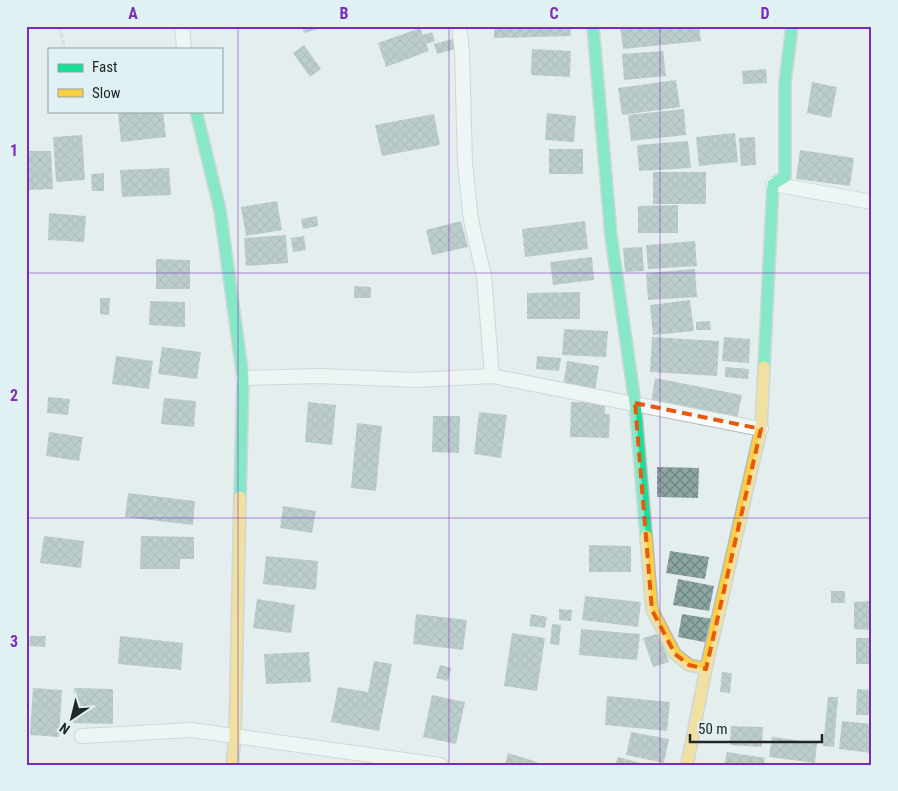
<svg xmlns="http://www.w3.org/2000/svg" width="898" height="791" font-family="'Roboto Condensed',sans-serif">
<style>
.building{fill:url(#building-cross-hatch)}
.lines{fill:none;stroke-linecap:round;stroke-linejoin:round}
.street-casing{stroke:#b4bbbc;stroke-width:16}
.fast-casing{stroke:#b4bbbc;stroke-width:14}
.slow-casing{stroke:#b4bbbc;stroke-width:14}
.path{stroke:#c8cbcc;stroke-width:3;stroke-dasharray:5 2.5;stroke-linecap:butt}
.street{stroke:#fbfcfd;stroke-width:14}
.fast{stroke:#16e098;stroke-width:11}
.slow{stroke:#ffcf43;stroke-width:11}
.marked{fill:none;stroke:#e8590c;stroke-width:4;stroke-dasharray:10 6;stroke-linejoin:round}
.grid{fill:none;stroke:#7b2cbf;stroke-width:1;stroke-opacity:0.55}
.neatline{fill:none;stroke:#7b2cbf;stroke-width:2}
.grid-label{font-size:16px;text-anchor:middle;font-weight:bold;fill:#7b2cbf}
</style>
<defs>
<pattern id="building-cross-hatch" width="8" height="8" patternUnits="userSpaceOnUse" patternTransform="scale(1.25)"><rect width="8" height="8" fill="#8ba6a3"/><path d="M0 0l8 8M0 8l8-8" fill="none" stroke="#718785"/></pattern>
</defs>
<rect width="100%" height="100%" fill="#e4eeef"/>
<g class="building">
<polygon points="302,26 325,26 325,27 304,33"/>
<polygon points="494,26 570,26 571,36 494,38"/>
<polygon points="620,26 699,26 701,41 623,49"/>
<polygon points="420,28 423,35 432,32 435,41 426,44 429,51 386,67 378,43"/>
<polygon points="452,39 455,49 437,54 434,44"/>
<polygon points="304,45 321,69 310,77 293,53"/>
<polygon points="532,49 571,51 570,77 531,75"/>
<polygon points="663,51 666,76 624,80 622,54"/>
<polygon points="766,69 767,83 743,84 742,71"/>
<polygon points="676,80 680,107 622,115 618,88"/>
<polygon points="812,82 837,87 831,118 807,113"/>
<polygon points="684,109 686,135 631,141 628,115"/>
<polygon points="130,111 163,111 166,137 121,142 118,113"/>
<polygon points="547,113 576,116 574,142 545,140"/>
<polygon points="434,114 440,145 382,156 375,125"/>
<polygon points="735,133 738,162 699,166 696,137"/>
<polygon points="82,135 85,180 56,182 53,137"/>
<polygon points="755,137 756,165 741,166 739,138"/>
<polygon points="688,141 691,168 639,171 637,145"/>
<rect x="549" y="149" width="34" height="25"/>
<polygon points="800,150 854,158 850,186 796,179"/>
<polygon points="26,151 51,151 53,189 28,190"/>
<polygon points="169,168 171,195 122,197 120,170"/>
<rect x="653" y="172" width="53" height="32"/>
<polygon points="104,173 104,191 92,191 91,174"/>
<polygon points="277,201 282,230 246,236 241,207"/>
<polygon points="678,205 678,233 638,233 638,206"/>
<polygon points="49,213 86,216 84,242 48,240"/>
<polygon points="317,216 318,226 303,229 301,219"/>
<polygon points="461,221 468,247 432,255 426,230"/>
<polygon points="585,221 588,249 525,257 522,229"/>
<polygon points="286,235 288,263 246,266 244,238"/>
<polygon points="304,236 306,250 293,252 291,238"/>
<polygon points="695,241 697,266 648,269 646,245"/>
<polygon points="642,247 644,271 625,272 623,248"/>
<polygon points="592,257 594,280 553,285 550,262"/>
<polygon points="156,259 190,260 190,289 156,289"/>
<polygon points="695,269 697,297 648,300 646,273"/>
<polygon points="354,286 371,287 371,298 354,298"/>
<polygon points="580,292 580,319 527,319 527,293"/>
<polygon points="100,298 110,298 109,315 100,314"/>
<polygon points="690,300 694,331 653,335 650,305"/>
<polygon points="150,301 185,302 185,327 149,325"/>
<polygon points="710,321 711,330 696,330 696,322"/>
<polygon points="564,329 608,331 606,357 562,355"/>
<polygon points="652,337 719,341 717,376 650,372"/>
<polygon points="724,337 750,339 749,363 722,361"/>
<polygon points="162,347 201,352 197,379 158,374"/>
<polygon points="116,356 153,361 149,389 112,384"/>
<polygon points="537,356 561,358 559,371 536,369"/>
<polygon points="567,361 599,366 595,391 563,386"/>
<polygon points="725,367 749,369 748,379 725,377"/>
<polygon points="655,378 742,395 737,419 651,403"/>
<polygon points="48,397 70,399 68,415 47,413"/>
<polygon points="164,398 196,401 194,427 161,424"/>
<polygon points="308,402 336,405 332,445 305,442"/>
<polygon points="571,402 605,403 605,414 610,414 609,438 570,437"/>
<polygon points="479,412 507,415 501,458 474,454"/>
<polygon points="433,416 460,416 459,453 432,452"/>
<polygon points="357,423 382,426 376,491 351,488"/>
<polygon points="49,432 83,437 79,461 46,456"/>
<polygon points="657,467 699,468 698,498 657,497"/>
<polygon points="128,493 195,501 193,525 125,517"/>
<polygon points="283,506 316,511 312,533 280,528"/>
<polygon points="44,536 84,541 81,568 40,563"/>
<polygon points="141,536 194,537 194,559 180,559 180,569 140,569"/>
<polygon points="589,545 631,546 631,572 589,572"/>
<polygon points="670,551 709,557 705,579 666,573"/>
<polygon points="266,556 318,561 316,590 263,584"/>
<polygon points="678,579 714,586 709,611 673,605"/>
<rect x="831" y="591" width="14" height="12"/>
<polygon points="585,596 641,602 638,627 582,620"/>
<polygon points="257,599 295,605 291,633 253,628"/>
<polygon points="872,601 872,630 854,629 854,602"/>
<polygon points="559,609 572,610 571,621 559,620"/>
<polygon points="416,614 467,620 463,650 413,644"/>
<polygon points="531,614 547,617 545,628 529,626"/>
<polygon points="682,614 713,619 709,643 678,637"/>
<polygon points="552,624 561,625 559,645 550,644"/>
<polygon points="581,629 640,634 637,660 579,655"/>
<polygon points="512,633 545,638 537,691 504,686"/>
<polygon points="660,633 669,662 653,667 643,638"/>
<polygon points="30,636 46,636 45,647 29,646"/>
<polygon points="120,636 183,643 181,670 118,664"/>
<rect x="856" y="638" width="16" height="26"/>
<polygon points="309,652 311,682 266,684 264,654"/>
<polygon points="374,661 392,664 379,731 331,722 338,687 368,692"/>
<polygon points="440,665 451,668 448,681 436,678"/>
<polygon points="722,672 732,673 730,693 720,692"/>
<polygon points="33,688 62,690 59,737 30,735"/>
<polygon points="74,688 113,689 113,724 73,723"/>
<polygon points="857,689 872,690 872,715 856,715"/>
<polygon points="432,695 465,702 456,744 423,737"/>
<polygon points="607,696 670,702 667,731 605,725"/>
<polygon points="828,697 838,697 834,747 823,746"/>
<polygon points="842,721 872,724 872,753 839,749"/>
<polygon points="731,726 763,727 762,747 730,745"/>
<polygon points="631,732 669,739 664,763 626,755"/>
<polygon points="772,737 817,743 815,763 769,757"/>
<polygon points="727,752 765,758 764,765 724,765"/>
<polygon points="508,753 537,762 537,765 505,765"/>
<polygon points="618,757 644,764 644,765 615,765"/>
</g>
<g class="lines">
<defs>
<g id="street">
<polyline points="182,26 184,49"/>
<polyline points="459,26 462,52 465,164 471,220 484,276 492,376"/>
<polyline points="773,184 872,202"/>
<polyline points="243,378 320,376 415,380 492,376 761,429"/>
<polyline points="82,736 192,730 440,765"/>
</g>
<g id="fast">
<polyline points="593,26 611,236 635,403 646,536"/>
<polyline points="196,111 220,210 243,378 240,497"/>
<polyline points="764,367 773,184 785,177 785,83 792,26"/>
</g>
<g id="slow">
<polyline points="646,536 652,610 675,654 689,665 706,669"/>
<polyline points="232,765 235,737 240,497"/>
<polyline points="687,765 706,669 761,429 764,367"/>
</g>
</defs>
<use href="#street" class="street-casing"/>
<use href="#fast" class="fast-casing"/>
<use href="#slow" class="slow-casing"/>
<polyline class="path" points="58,26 62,36 65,49"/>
<use href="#street" class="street"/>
<use href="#fast" class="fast"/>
<use href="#slow" class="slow"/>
</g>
<path d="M0 0H898V791H0ZM635,403l126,26 -55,240 -17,-4 -14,-11 -23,-44z" fill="#e4eeef" fill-opacity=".55" fill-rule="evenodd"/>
<path class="marked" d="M635,403l126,26 -55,240 -17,-4 -14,-11 -23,-44z"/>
<path class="grid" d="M238,26v739M449,26v739M660,26v739M26,273h846M26,518h846"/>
<rect width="898" height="791" fill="none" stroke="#e0f1f3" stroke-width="55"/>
<rect x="48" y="48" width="175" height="65" fill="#e0f1f3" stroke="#93a0a1"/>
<rect x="58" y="64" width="25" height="8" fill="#16e098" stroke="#93a0a1"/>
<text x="92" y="72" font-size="15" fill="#202627">Fast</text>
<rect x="58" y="89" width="25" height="8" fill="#ffcf43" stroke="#93a0a1"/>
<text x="92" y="98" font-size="15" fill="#202627">Slow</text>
<g transform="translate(72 718) rotate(215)" stroke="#e0f1f3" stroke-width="4" paint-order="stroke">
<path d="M0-4L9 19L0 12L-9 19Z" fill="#202627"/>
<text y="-8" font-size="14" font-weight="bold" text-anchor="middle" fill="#202627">N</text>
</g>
<path d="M690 734v8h132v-8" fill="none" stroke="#202627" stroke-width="2.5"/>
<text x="698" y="734" font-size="15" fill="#202627" stroke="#e0f1f3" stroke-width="4" paint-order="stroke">50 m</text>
<rect x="28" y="28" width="842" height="736" class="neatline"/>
<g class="grid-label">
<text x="133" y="19">A</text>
<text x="344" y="19">B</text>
<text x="554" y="19">C</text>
<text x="765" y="19">D</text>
<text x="14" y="156">1</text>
<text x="14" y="401">2</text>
<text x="14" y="647">3</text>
</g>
</svg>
